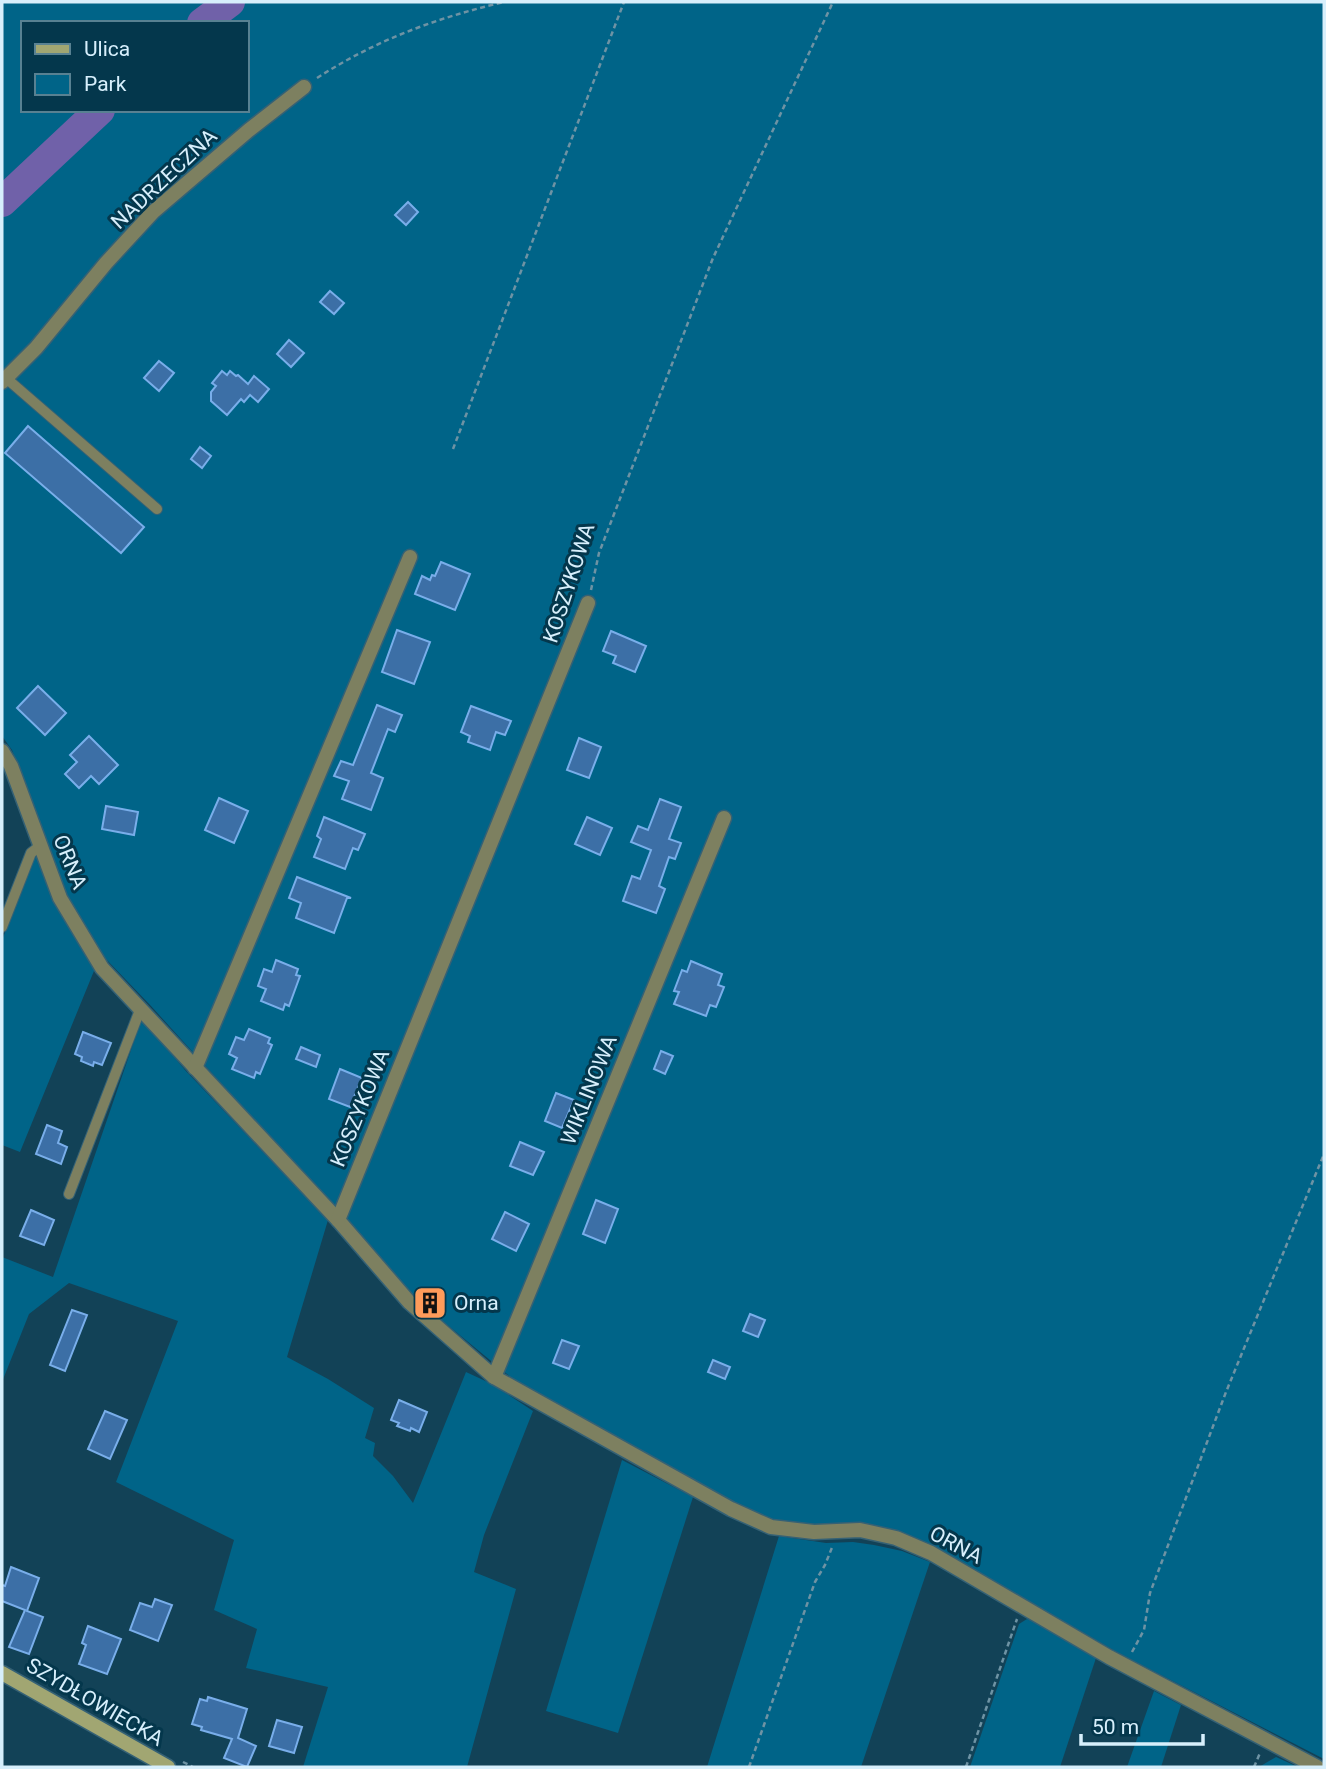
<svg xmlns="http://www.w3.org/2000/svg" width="1326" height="1769" font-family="Roboto,sans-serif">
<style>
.green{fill:#006488;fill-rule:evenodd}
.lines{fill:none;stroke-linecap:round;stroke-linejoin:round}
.river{stroke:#7061a9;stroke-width:30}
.building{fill:#3c6fa6;stroke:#79aeea;stroke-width:2}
.lane-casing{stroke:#356175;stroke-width:12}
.street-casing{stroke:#356175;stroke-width:17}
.secondary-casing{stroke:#356175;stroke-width:17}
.path{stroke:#6e93a4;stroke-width:2.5;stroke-dasharray:5 3.5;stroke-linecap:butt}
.lane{stroke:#7d8060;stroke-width:10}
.street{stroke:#7d8060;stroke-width:14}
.secondary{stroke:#a1a672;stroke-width:14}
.labels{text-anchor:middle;stroke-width:6;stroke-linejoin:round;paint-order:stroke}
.street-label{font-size:21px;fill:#d7effc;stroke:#04374c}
.poi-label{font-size:21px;fill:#d7effc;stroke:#04374c;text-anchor:start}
</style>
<rect width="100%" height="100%" fill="#124257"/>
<g class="green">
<path d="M2,2h1322v1757l-202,-104 -188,-108 -101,-22 -47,-2 -19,-4 -39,-18 -209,-117 -102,-84 -266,-294 -49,-51 -36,-59 -54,-146 -10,-14zM23,23h224v87h-224z"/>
<path d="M38,856c15,39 30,79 58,110l-76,186 -18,-7v-205l32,-82z"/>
<polygon points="142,1018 185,1070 328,1220 287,1357 328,1379 374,1408 365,1438 375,1443 373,1456 393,1476 413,1503 466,1372 492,1384 533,1411 484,1535 474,1572 516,1589 467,1767 303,1767 328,1687 246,1668 257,1629 214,1610 234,1540 116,1482 178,1321 69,1283 29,1314 2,1382 2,1257 53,1277"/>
<polygon points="622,1460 693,1497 618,1733 546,1711"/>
<polygon points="779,1536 826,1543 853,1542 874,1545 902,1551 930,1562 861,1767 707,1767"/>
<polygon points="1027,1619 1035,1620 1096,1658 1060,1767 970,1767 1019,1624"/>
<polygon points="1154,1691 1181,1705 1161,1767 1127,1767"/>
<polygon points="1276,1757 1298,1767 1259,1767"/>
</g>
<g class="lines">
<g class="river">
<polyline points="202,23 230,2"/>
<polyline points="2,202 100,110"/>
</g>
</g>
<g class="building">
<polygon points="408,202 418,212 406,225 395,215"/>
<polygon points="330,291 344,303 334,314 320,302"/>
<polygon points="289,340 304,353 291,367 277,354"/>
<polygon points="159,361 174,373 159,391 144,378"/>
<polygon points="222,371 227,375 230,371 236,376 238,375 248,384 254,376 269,389 258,402 250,395 244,402 241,399 227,415 211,401 211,392 216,386 212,383"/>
<polygon points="28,426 144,527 121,553 5,453"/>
<polygon points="200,447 211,456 202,468 191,459"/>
<polygon points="441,562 470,574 455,610 415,594 422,576 430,580 432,575 435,576"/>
<polygon points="397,630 430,642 414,684 382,672"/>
<polygon points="611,631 646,646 635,672 613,663 616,656 603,651"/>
<polygon points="38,686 66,713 45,735 17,708"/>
<polygon points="377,705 402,715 395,732 388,729 371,773 383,778 371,810 342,799 349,781 334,776 341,761 353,765"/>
<polygon points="471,706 511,721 505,735 496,732 490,750 468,742 470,736 461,732"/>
<polygon points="89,736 118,765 99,784 91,776 79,788 65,774 77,762 70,755"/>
<polygon points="579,738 601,747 589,778 567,770"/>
<polygon points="219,798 248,811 234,843 205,830"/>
<polygon points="660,799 681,807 669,839 681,843 675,859 669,857 659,886 665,889 656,913 623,901 632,876 640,879 651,850 631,842 638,826 648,830"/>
<polygon points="106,806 138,812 134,835 102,829"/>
<polygon points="324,817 365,834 358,850 353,848 345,869 314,857 321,839 317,836"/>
<polygon points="587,817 612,828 600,855 575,844"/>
<polygon points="297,877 351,898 347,898 334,933 296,918 301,903 289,898"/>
<polygon points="276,960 298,969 296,975 300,976 289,1006 285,1004 283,1010 261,1001 266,989 258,986 264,969 272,972"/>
<polygon points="691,961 722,974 718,985 724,987 716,1007 710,1005 706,1016 674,1004 679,992 674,991 682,970 687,972"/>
<polygon points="249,1029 270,1038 268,1043 272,1045 260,1074 256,1072 254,1078 232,1069 237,1058 229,1054 236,1037 244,1040"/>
<polygon points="83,1032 111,1043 102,1065 94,1062 93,1066 81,1061 82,1057 75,1054"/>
<polygon points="301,1047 320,1055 316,1067 296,1059"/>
<polygon points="661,1051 673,1056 665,1074 654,1069"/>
<polygon points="340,1069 362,1078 350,1107 329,1099"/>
<polygon points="556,1093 574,1100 562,1128 545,1121"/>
<polygon points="47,1125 62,1131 58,1143 67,1147 61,1164 36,1154"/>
<polygon points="520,1142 544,1152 533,1175 510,1166"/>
<polygon points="596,1200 618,1209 605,1243 583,1234"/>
<polygon points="31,1210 54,1220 44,1245 20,1236"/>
<polygon points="505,1212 529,1224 516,1251 492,1239"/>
<polygon points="72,1310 87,1315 65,1371 50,1365"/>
<polygon points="750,1314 765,1320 758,1337 743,1331"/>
<polygon points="562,1340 579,1346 569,1369 553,1363"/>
<polygon points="713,1360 730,1367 725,1379 708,1372"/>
<polygon points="399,1400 427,1412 419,1432 411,1428 410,1431 397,1426 399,1423 391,1420"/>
<polygon points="105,1411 127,1420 110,1459 88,1449"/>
<polygon points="11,1567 39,1578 27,1611 43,1617 29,1654 9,1647 25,1610 2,1601 2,1585 5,1586"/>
<polygon points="155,1599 172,1605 158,1641 130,1630 140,1603 152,1607"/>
<polygon points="88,1626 121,1639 107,1674 79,1664 86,1645 82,1643"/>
<polygon points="208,1697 247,1709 238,1738 256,1746 247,1767 224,1758 232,1739 201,1730 202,1727 192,1724 200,1699 207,1701"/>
<polygon points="277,1720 302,1727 294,1753 269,1746"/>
</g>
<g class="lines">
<defs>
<g id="lane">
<polyline points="6,378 157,509"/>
<polyline points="2,927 31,853 40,846"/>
<polyline points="69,1194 140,1010"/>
</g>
<g id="street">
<polyline points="2,382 36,348 106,263 153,212 249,130 304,87"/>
<polyline points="2,751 11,766 60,898 102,968 338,1220 409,1302 494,1377 731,1509 771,1527 814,1532 860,1530 896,1538 931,1553 1109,1657 1317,1767"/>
<polyline points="195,1068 410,557"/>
<polyline points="338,1220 588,603"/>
<polyline points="494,1377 724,818"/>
</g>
<polyline id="secondary" points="2,1673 168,1767"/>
</defs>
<use href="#lane" class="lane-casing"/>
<use href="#street" class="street-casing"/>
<use href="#secondary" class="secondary-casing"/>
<g class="path">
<path d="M317,78c59,-38 119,-60 187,-76"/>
<polyline points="453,449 624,2"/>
<polyline points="591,590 599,553 713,258 833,2"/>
<polyline points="1132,1652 1144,1630 1150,1593 1226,1392 1324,1154"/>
<polyline points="183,1762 193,1767"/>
<polyline points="749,1767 815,1582 825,1565 833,1545"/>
<polyline points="966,1767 1017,1619"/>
<polyline points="1254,1767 1260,1753"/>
</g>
<use href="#lane" class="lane"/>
<use href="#street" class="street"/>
<use href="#secondary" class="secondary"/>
</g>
<defs>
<symbol id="building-square" viewBox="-11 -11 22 22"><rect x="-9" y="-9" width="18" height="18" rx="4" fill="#ff9b5a" stroke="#04374c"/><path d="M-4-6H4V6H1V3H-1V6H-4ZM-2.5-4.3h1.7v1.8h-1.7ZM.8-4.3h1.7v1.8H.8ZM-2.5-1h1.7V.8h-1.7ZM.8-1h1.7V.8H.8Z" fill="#111"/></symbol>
</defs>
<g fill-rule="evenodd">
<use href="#building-square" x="411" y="1284" width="38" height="38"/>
</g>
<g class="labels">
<g class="street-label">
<text transform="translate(164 179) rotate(-43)" y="7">NADRZECZNA</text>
<text transform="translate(569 583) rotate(-72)" y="7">KOSZYKOWA</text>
<text transform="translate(70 862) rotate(68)" y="7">ORNA</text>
<text transform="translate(589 1090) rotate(-68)" y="7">WIKLINOWA</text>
<text transform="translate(360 1108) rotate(-68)" y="7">KOSZYKOWA</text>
<text transform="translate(956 1545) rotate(28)" y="7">ORNA</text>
<text transform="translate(95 1702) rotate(30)" y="7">SZYDŁOWIECKA</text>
</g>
<g class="poi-label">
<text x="454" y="1310">Orna</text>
</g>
</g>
<rect width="1326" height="1769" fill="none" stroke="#d7effc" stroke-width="7"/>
<rect x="21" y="21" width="228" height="91" fill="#04374c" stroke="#588192" stroke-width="2"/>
<rect x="35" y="44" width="35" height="10" fill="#a1a672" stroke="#588192" stroke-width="2"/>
<text x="84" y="56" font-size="21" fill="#d7effc">Ulica</text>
<rect x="35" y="74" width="35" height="21" fill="#006488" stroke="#588192" stroke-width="2"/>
<text x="84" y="91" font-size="21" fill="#d7effc">Park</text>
<path d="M1081 1734v10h122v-10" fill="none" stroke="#d7effc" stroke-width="3.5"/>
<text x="1092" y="1734" font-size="21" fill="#d7effc" stroke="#04374c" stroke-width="5" paint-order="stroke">50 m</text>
</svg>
